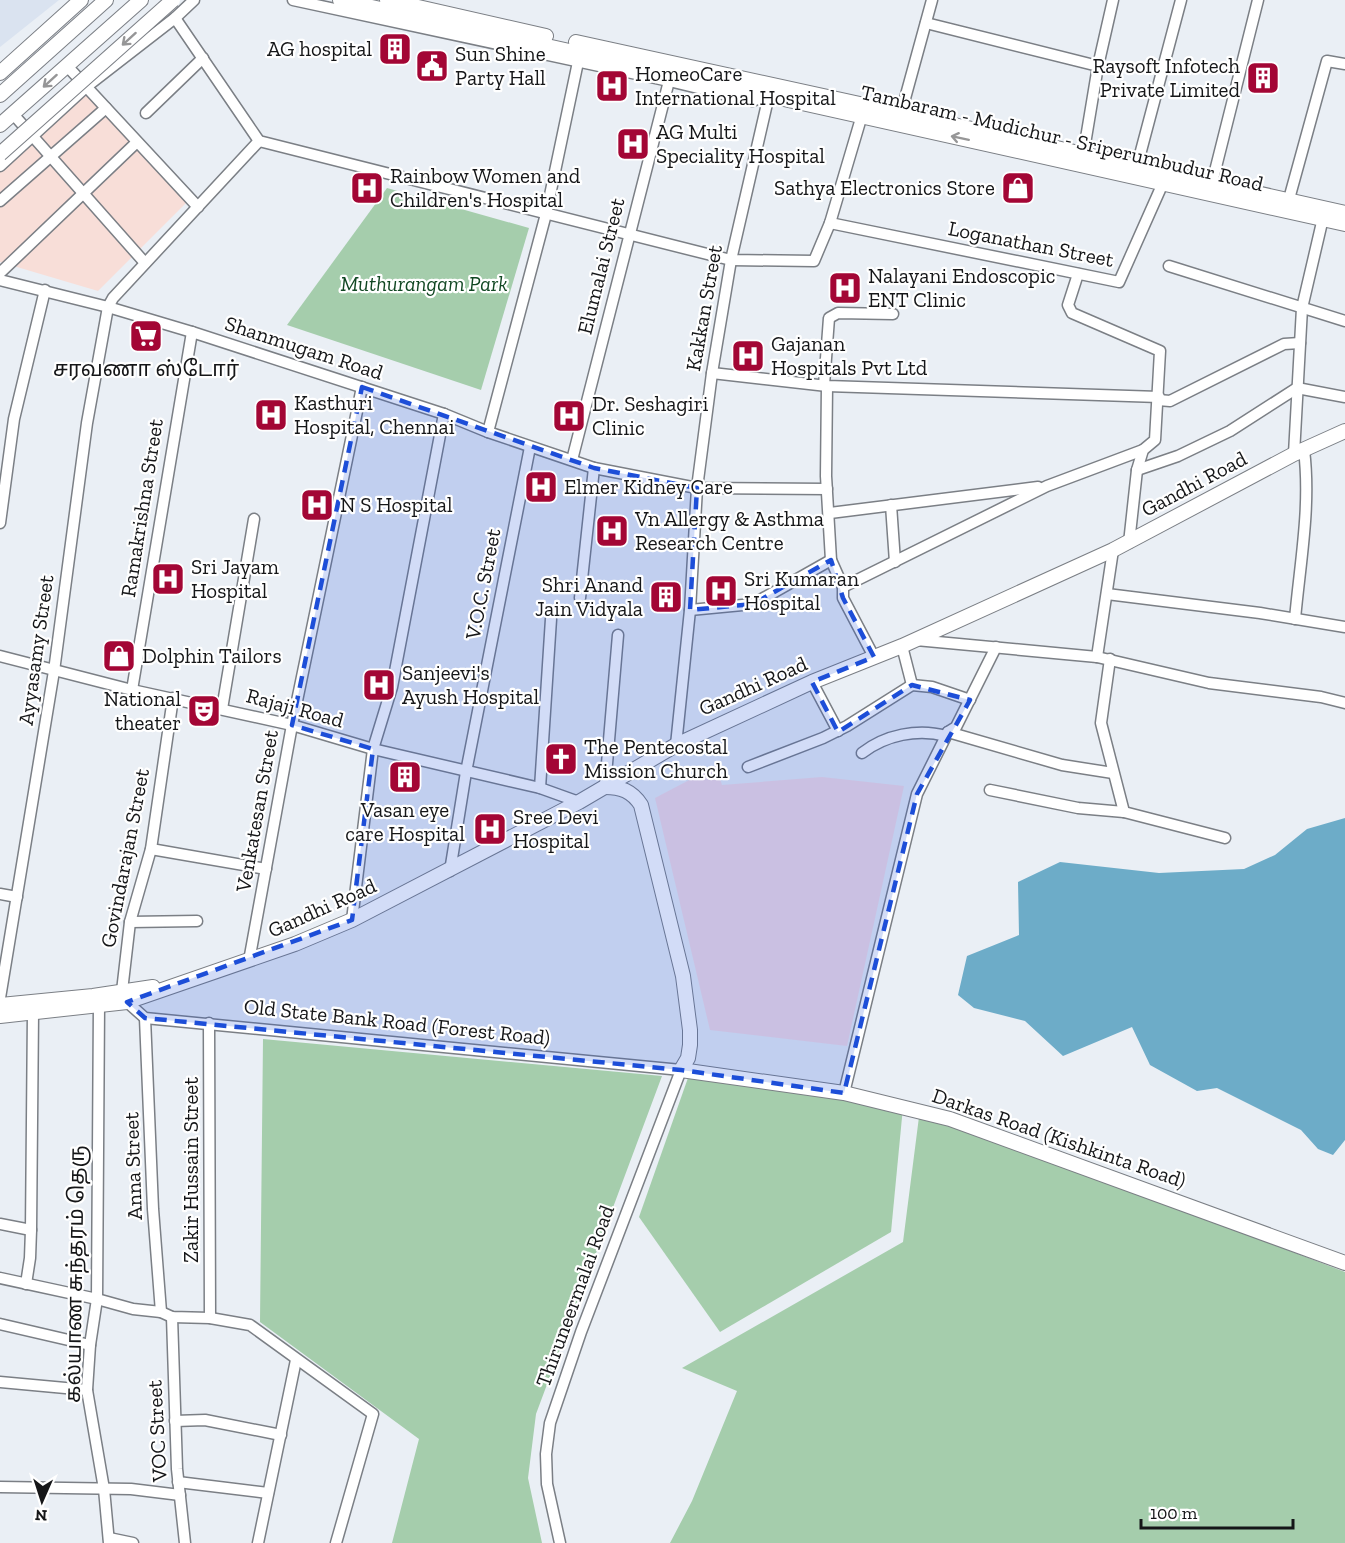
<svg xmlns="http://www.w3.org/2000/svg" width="1345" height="1543" font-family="'Zilla Slab','Noto Sans Tamil',serif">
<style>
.commercial{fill:#f8ded8}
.built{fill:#dae3f0}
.education{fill:#f6dde5}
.green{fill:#a5cdac}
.water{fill:#6dacc8}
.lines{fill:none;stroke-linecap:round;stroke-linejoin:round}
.minor-casing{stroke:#7b7f85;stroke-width:13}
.major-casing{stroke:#7b7f85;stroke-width:16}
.minor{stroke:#fff;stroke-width:10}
.major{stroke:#fff;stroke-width:14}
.major-bridge-casing{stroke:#7b7f85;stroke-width:16;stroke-linecap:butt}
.major-bridge{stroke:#fff;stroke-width:14}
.oneway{stroke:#969697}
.marked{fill:#1d4ed8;fill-opacity:0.2;stroke:#1d4ed8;stroke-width:4.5;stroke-dasharray:12 8;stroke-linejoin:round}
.labels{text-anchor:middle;stroke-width:4.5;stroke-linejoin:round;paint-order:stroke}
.poi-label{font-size:21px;fill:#151618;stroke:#fff;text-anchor:start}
.street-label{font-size:21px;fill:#151618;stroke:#fff}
.park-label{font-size:21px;font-style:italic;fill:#104722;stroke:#fff}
</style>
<rect width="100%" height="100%" fill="#eaeff5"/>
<polygon class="commercial" points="86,94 188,201 98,291 0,262 0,172"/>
<polygon class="built" points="0,0 59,0 0,47"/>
<polygon class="education" points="716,766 722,785 822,777 904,786 847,1046 710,1030 655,798"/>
<g class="green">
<polygon points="387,188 529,228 481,390 287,325"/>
<polygon points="263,1039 662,1076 536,1414 528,1478 542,1543 392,1543 419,1439 260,1322"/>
<polygon points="689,1075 903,1107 891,1232 720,1332 639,1217"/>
<polygon points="920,1109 1345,1272 1345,1543 670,1543 692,1501 737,1391 682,1368 903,1242"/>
</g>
<polygon class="water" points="1345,818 1345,1140 1333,1155 1318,1149 1301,1130 1217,1088 1197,1091 1150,1065 1132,1027 1063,1056 1025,1021 974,1008 958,995 967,956 1019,935 1018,882 1060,862 1159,873 1244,869 1275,855 1307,829"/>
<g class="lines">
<defs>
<g id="minor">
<polyline points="293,0 669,81 752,101 769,95"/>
<polyline points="175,18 259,141 731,260 814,261 830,223 862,115"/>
<polyline points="926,23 1098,66"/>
<polyline points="67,66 198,207"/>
<polyline points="146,113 203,58"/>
<polyline points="901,113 932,0"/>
<polyline points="13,114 145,263"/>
<polyline points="1082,162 1098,66 1113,0"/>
<polyline points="0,166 86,87 175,18 194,0"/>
<polyline points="1137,166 1181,0"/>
<polyline points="1212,183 1258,0"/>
<polyline points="1289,199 1327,61 1345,64"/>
<polyline points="0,201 106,108"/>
<polyline points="830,223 1119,282 1163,183"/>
<polyline points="1169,266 1345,321"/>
<polyline points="0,273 137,142"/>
<polyline points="1078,274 1068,305 1072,313 1160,351 1155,440 1143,450 1137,470 1129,543"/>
<polyline points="0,280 108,307 192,332 444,414 488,432 594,468 697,488 827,489"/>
<polyline points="712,373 827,386 1159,397"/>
<polyline points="824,385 829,318 838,313 893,314"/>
<polyline points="827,386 826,476 831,560 843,587 843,598 874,657"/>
<polyline points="1158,400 1170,401 1284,344 1300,343"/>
<polyline points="488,432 546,214 578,62"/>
<polyline points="1294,454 1302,308 1323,218"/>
<polyline points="572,460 669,81"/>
<polyline points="1137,470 1178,456 1230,431 1297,388 1345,397"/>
<polyline points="891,505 895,562"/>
<polyline points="830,513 1038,487"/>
<polyline points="0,523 14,419 45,290"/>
<polyline points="843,587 1047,486 1143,450"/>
<polyline points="1107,594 1260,613 1345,627"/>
<polyline points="580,598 594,468"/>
<polyline points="690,610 753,604 831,560"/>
<path d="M1295,619c5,-56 16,-113 9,-169"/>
<polyline points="916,640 1097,657 1209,683 1321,697 1345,703"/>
<polyline points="902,646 912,685"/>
<polyline points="0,656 132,690 292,725 373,749 540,788 579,802"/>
<polyline points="1097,657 1113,550"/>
<polyline points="1110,659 1101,723 1124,812 1225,838"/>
<polyline points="812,682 838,731"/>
<polyline points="132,690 192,332"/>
<polyline points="173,698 151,849 130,922 122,991 127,1002 145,1018 681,1070 581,1332 550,1423 546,1454 547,1484 560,1543"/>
<polyline points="222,709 254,519"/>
<polyline points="948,732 1062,765 1113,773"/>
<polyline points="676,745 690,610 697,488 712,373 731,260 769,95"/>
<path d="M862,753c23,-18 56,-25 84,-17"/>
<polyline points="748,767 823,738 847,726 912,685 932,687 970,700"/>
<polyline points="605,787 618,635"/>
<polyline points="540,788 551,619"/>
<polyline points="990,790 1078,808 1124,812"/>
<polyline points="151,849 266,869"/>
<polyline points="450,871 466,772 530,447"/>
<polyline points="0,894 17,897"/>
<polyline points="352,920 373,749 392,687 444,414"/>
<polyline points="130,922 197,921"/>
<polyline points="249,961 292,725 362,387"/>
<polyline points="0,998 54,671 87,423 108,307 113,298 259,141"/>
<polyline points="99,1004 97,1299 90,1345 87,1390 104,1489 109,1543"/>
<polyline points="145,1018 153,1209 161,1312"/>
<polyline points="209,1023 210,1318"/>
<polyline points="844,1093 917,794 948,732 956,727 996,647"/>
<polyline points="0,1224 31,1230"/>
<polyline points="0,1278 97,1299 133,1309 161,1312 172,1317 210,1318 250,1325 373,1414 336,1543"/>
<polyline points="26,1284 30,1258 31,1230 33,1012"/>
<polyline points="172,1317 177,1469 185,1543"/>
<polyline points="0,1324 90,1345"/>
<polyline points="0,1382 87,1390"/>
<polyline points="175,1421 205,1420 281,1435"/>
<polyline points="178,1482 268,1493"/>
<polyline points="0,1487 131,1489 180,1495"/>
<polyline points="109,1538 133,1543"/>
<polyline points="258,1543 296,1360"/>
</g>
<g id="major">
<polyline points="340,0 1345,224"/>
<polyline points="387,0 546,36"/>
<polyline points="576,42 901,113 1345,213"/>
<polyline points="0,73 81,0"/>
<polyline points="0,95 106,0"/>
<polyline points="0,125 141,0"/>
<path d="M605,787c16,0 27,4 36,18l42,171 7,54v15l-2,13 -7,12 163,23 106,26 395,144"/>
<polyline points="0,1005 93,996 153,987"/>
<polyline points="0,1016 127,1002 295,944 352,920 579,802 676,745 812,682 902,646 1113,550 1294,454 1345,431"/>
</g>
</defs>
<use href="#minor" class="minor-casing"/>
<use href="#major" class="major-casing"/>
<use href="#minor" class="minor"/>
<use href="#major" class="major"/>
<defs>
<polyline id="major-bridge" points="0,154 173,0"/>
</defs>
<use href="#major-bridge" class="major-bridge-casing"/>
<use href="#major-bridge" class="major-bridge"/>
</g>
<defs><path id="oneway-shaft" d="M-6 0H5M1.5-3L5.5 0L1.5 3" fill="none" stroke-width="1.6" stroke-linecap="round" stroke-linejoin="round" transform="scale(1.5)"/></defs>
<g class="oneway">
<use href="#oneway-shaft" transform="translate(129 39) rotate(138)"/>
<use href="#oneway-shaft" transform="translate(50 81) rotate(138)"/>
<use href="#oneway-shaft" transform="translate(960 138) rotate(-168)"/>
</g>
<path class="marked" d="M362,387l232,81 103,20 -7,122 63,-6 78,-44 12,38 31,59 -62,25 26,50 74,-47 58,15 -53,94 -73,299 -163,-23 -536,-52 -18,-16 225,-82 21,-171 -81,-24z"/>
<defs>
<symbol id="building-square" viewBox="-11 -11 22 22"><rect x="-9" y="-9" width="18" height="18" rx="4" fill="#a30635" stroke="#fff"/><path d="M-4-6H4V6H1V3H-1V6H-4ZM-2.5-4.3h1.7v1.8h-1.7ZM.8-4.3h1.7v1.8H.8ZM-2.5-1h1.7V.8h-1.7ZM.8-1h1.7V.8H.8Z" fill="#fff"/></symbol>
<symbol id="civic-square" viewBox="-11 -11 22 22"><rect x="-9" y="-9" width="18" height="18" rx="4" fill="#a30635" stroke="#fff"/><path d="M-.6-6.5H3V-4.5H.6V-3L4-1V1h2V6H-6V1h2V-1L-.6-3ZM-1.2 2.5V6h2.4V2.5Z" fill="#fff"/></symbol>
<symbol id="hospital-square" viewBox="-11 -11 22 22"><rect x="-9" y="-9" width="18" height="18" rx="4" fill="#a30635" stroke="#fff"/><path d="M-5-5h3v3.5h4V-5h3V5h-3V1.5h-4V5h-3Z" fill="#fff"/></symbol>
<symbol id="shop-square" viewBox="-11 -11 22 22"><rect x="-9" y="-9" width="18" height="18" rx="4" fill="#a30635" stroke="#fff"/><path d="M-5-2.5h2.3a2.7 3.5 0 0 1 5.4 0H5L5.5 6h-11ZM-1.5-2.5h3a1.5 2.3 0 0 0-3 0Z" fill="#fff"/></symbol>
<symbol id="supermarket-square" viewBox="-11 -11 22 22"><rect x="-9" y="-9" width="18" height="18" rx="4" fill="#a30635" stroke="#fff"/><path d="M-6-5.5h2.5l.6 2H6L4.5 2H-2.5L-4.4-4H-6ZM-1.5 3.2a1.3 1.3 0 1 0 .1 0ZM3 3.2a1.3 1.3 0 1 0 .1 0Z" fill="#fff"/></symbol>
<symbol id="theatre-square" viewBox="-11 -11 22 22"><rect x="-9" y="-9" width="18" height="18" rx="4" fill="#a30635" stroke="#fff"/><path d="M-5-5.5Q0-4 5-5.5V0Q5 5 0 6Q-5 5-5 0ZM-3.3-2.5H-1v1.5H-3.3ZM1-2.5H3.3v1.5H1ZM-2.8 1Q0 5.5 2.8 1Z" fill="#fff"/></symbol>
<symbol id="church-square" viewBox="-11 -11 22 22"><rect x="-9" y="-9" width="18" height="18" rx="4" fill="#a30635" stroke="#fff"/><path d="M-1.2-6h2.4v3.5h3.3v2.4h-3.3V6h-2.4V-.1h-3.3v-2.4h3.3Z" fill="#fff"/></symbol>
</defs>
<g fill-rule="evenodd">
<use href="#building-square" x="376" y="30" width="38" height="38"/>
<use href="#civic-square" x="413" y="47" width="38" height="38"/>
<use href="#building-square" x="1244" y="59" width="38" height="38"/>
<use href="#hospital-square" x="593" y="67" width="38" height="38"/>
<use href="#hospital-square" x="614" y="125" width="38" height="38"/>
<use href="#hospital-square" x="348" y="169" width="38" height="38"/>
<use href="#shop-square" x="999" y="169" width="38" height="38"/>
<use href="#hospital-square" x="826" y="269" width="38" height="38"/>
<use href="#supermarket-square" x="127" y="317" width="38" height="38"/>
<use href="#hospital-square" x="729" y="337" width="38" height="38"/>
<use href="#hospital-square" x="252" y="396" width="38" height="38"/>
<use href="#hospital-square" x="550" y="397" width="38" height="38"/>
<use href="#hospital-square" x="522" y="468" width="38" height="38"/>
<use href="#hospital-square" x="298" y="486" width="38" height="38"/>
<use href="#hospital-square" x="593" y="512" width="38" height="38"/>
<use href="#hospital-square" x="149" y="560" width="38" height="38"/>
<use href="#hospital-square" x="702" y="572" width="38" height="38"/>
<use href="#building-square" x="647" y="578" width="38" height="38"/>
<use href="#shop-square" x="100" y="637" width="38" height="38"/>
<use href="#hospital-square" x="360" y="666" width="38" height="38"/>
<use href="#theatre-square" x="185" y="692" width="38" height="38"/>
<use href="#church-square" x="542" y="740" width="38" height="38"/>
<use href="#building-square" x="386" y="758" width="38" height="38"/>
<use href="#hospital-square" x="471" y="810" width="38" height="38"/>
</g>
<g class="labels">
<g class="poi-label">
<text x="372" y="56" text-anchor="end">AG hospital</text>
<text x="455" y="61">Sun Shine<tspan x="455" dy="24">Party Hall</tspan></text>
<text x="1240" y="73" text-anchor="end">Raysoft Infotech<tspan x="1240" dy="24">Private Limited</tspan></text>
<text x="635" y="81">HomeoCare<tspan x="635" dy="24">International Hospital</tspan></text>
<text x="656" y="139">AG Multi<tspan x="656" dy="24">Speciality Hospital</tspan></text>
<text x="390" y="183">Rainbow Women and<tspan x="390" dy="24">Children's Hospital</tspan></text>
<text x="995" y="195" text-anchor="end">Sathya Electronics Store</text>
<text x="868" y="283">Nalayani Endoscopic<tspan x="868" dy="24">ENT Clinic</tspan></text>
<text x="771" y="351">Gajanan<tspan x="771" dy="24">Hospitals Pvt Ltd</tspan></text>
<text x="146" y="376" text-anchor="middle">சரவணா ஸ்டோர்</text>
<text x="294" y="410">Kasthuri<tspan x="294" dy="24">Hospital, Chennai</tspan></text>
<text x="592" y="411">Dr. Seshagiri<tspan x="592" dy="24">Clinic</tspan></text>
<text x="564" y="494">Elmer Kidney Care</text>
<text x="340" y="512">N S Hospital</text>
<text x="635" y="526">Vn Allergy &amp; Asthma<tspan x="635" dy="24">Research Centre</tspan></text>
<text x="191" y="574">Sri Jayam<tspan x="191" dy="24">Hospital</tspan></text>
<text x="744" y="586">Sri Kumaran<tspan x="744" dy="24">Hospital</tspan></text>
<text x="643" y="592" text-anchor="end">Shri Anand<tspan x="643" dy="24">Jain Vidyala</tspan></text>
<text x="142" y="663">Dolphin Tailors</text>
<text x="402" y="680">Sanjeevi's<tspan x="402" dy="24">Ayush Hospital</tspan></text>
<text x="181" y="706" text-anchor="end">National<tspan x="181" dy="24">theater</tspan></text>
<text x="584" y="754">The Pentecostal<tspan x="584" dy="24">Mission Church</tspan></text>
<text x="405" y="817" text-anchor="middle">Vasan eye<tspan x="405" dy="24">care Hospital</tspan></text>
<text x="513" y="824">Sree Devi<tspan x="513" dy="24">Hospital</tspan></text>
</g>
<g class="street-label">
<text transform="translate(1062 138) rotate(13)" y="7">Tambaram - Mudichur - Sriperumbudur Road</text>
<text transform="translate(1031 244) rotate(11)" y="7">Loganathan Street</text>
<text transform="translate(601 266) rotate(-76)" y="7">Elumalai Street</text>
<text transform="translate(704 308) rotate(-80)" y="7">Kakkan Street</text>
<text transform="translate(304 348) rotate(18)" y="7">Shanmugam Road</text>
<text transform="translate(1194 484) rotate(-28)" y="7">Gandhi Road</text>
<text transform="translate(142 508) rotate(-81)" y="7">Ramakrishna Street</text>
<text transform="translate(483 584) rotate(-79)" y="7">V.O.C. Street</text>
<text transform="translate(36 650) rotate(-82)" y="7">Ayyasamy Street</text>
<text transform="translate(753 686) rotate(-24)" y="7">Gandhi Road</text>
<text transform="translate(295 708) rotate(15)" y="7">Rajaji Road</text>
<text transform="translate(257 811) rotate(-80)" y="7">Venkatesan Street</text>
<text transform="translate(125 858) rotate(-79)" y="7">Govindarajan Street</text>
<text transform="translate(322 908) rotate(-24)" y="7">Gandhi Road</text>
<text transform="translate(397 1022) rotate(6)" y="7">Old State Bank Road (Forest Road)</text>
<text transform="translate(1059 1138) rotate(19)" y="7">Darkas Road (Kishkinta Road)</text>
<text transform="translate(133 1166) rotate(-92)" y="7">Anna Street</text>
<text transform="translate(191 1170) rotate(-90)" y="7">Zakir Hussain Street</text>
<text transform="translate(75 1274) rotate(-89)" y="7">கல்யாண சுந்தரம் தெரு</text>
<text transform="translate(575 1296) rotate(-70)" y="7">Thiruneermalai Road</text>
<text transform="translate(157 1431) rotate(-93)" y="7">VOC Street</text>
</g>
<g class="park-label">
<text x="424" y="291">Muthurangam Park</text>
</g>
</g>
<g transform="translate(42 1501) rotate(183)" stroke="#ffffff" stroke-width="4.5" paint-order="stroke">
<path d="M0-4.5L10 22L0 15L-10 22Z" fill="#151618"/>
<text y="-9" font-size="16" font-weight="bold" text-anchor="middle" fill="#151618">N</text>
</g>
<path d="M1141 1519v9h152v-9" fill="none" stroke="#151618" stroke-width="3"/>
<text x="1150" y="1519" font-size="18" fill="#151618" stroke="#ffffff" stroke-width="4.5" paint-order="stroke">100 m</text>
</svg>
